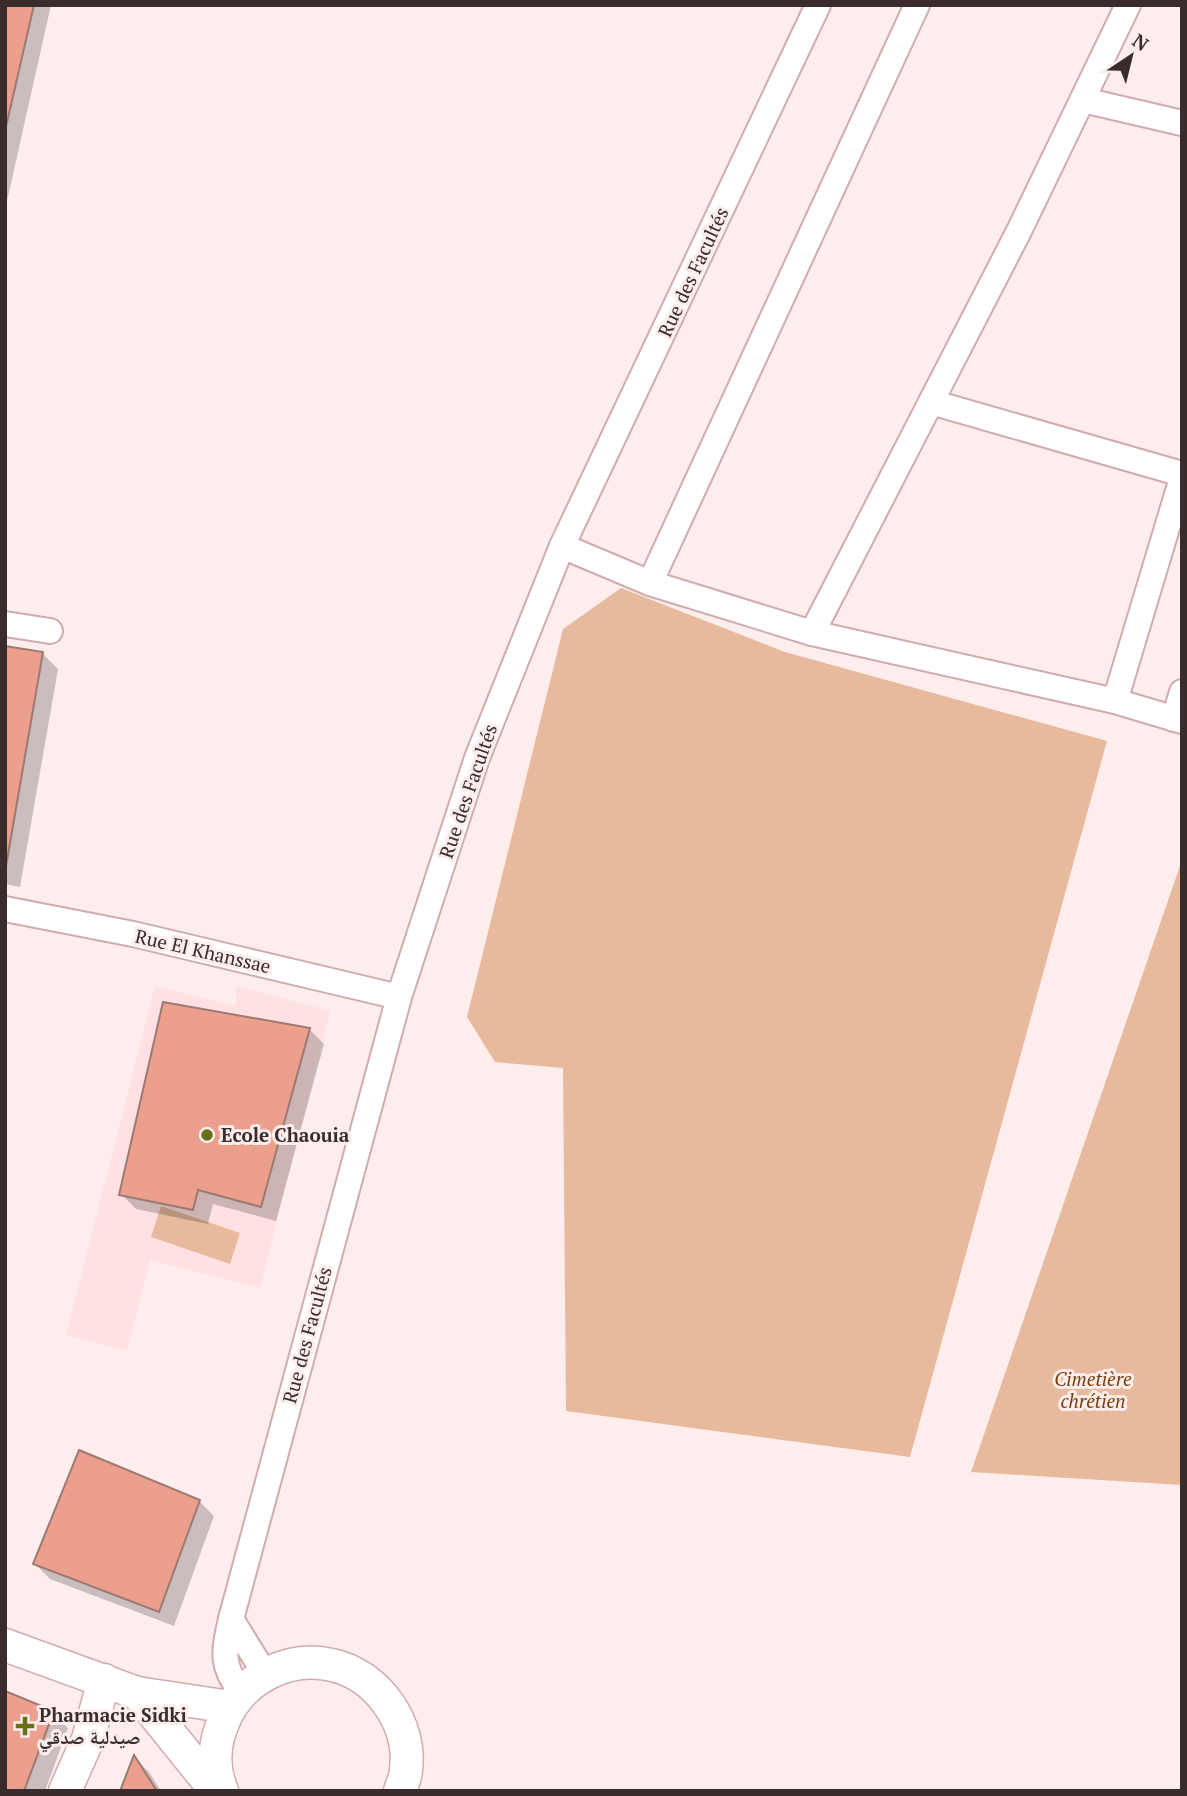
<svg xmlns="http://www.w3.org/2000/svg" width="1187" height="1796" font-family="'PT Serif','Noto Naskh Arabic',serif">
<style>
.built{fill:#ffe1e3}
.green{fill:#e8ba9d}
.shadow{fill:#0003}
.building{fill:#eb9f8c;stroke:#9c7a72;stroke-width:2}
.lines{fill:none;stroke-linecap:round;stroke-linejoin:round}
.minor-casing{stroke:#d1abad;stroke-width:28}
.tertiary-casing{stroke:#d1abad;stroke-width:35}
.minor{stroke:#fff;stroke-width:24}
.tertiary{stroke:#fff;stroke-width:32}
.poi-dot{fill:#677019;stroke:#fdeded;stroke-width:2.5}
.labels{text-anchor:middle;stroke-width:6;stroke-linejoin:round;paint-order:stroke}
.street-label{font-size:19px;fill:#3a2b2c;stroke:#fdeded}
.poi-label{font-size:19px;font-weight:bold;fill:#3a2b2c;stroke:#fdeded;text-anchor:start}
.park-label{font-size:19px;font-style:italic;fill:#773d09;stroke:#fdeded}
</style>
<rect width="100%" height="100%" fill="#fdeded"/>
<polygon class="built" points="155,986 236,1006 236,986 330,1011 260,1288 150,1260 127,1351 66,1335"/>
<g class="green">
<polygon points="621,588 785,652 1107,741 910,1457 566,1411 563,1068 495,1062 467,1017 563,629"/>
<polygon points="1182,860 1182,1485 971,1472"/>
<polygon points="161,1206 240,1233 230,1264 151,1237"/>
</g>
<g class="shadow">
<polygon points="5,5 51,5 5,210"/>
<polygon points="5,648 43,654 58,669 20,887 5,884"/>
<polygon points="309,1029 324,1044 276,1221 213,1204 208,1224 136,1209 121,1194"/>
<polygon points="199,1501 214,1516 174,1626 50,1579 35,1564"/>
<polygon points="5,1693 53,1713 68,1728 45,1791 5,1791"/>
<polygon points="135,1758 149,1772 161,1791 121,1791"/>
</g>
<g class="building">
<polygon points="5,5 34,5 5,131"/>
<polygon points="5,646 43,652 5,872"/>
<polygon points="163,1002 310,1028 261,1207 198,1190 193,1210 119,1195"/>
<polygon points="79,1450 200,1500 159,1612 33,1564"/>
<polygon points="5,1691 54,1711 24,1791 5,1791"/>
<polygon points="134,1755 157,1791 120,1791"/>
</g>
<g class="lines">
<defs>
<g id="minor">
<polyline points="1083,100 1182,123"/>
<polyline points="931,402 1182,474"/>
<polyline points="562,546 650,583 812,633 1115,701 1182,721"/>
<polyline points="650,583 917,5"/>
<polyline points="5,624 50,631"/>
<polyline points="812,633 1019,231 1128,5"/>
<polyline points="1115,701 1182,478"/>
<polyline points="1174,719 1182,692"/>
<polyline points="5,909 133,934 399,997"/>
<polyline points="231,1619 265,1674"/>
<path d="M241,1692c-21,-27 -17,-41 -10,-73l168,-622 78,-239 85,-212 256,-541"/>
</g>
<g id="tertiary">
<polyline points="5,1645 137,1693 230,1707"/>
<polyline points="137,1693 216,1791"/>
<polyline points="65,1791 88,1739 104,1680"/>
<path d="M222,1791c-10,-24 -8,-50 3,-73 18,-40 64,-63 107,-53 46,10 80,59 74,105 0,7 -4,14 -6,21"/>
</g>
</defs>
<use href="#minor" class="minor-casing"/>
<use href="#tertiary" class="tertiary-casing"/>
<use href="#minor" class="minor"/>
<use href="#tertiary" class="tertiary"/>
</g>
<g class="poi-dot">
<circle cx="207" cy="1135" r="7"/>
<path d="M21.5 1715.5h7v7h7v7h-7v7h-7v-7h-7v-7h7z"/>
</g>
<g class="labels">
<g class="street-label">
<text transform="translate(693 272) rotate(-65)" y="7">Rue des Facultés</text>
<text transform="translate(468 791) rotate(-71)" y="7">Rue des Facultés</text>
<text transform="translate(203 951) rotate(13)" y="7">Rue El Khanssae</text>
<text transform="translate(307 1335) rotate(-75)" y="7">Rue des Facultés</text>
</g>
<g class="poi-label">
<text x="221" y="1142">Ecole Chaouia</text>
<text x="39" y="1722">Pharmacie Sidki<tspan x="39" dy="22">صيدلية صدقي</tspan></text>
</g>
<g class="park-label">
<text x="1093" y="1386">Cimetière<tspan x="1093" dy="22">chrétien</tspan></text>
</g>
</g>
<rect width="1187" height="1796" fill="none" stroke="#3a2b2c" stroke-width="14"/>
<g transform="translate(1131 56) rotate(35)" stroke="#fdeded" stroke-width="5" paint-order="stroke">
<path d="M0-5L12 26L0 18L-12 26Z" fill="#3a2b2c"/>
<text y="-10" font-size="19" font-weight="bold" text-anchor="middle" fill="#3a2b2c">N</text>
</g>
</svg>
